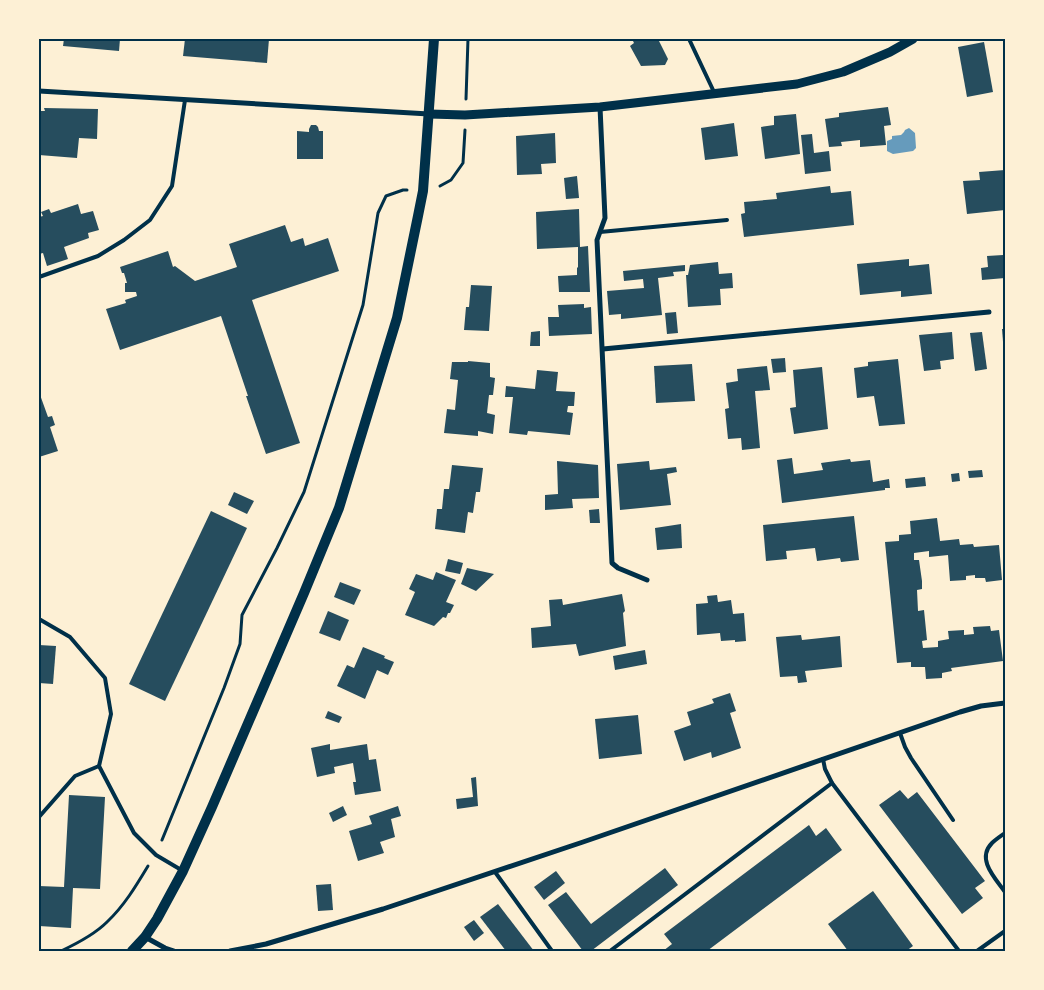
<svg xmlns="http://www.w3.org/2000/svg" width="1044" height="990" font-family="'Asap Condensed',sans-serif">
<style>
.water{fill:#669bbc}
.building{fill:#264d5e}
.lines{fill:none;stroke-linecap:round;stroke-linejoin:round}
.path{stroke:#003049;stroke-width:3}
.service{stroke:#003049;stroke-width:4}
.minor{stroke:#003049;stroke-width:5}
.tertiary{stroke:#003049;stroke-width:9}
.secondary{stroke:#003049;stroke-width:10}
.neatline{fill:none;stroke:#003049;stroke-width:2}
</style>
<rect width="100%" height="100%" fill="#fdf0d5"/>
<polygon class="water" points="909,128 915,133 916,148 913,151 893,154 887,151 887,141 892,139 892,136 901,135 904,132 905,130"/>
<g class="building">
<polygon points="64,39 120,39 119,51 63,46"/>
<polygon points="185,39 269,39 267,63 183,56"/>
<polygon points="632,39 658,39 668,59 665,65 641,66 630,46 634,43"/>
<polygon points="984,42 993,92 967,97 958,47"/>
<polygon points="888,107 891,125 884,126 886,145 860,147 860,140 841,142 842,146 829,147 825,119 839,117 839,113"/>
<polygon points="44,108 98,109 97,139 79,138 77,158 39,155 39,111 45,111"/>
<polygon points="796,114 800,154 765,159 761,127 774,125 774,116"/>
<polygon points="734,123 738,156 705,160 701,128"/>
<polygon points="311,125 316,125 318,127 319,131 323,131 323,159 297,159 297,131 309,132 309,129"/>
<polygon points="555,133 556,163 541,164 542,174 517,175 516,136"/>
<polygon points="812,134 814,153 829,151 831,171 805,174 801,135"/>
<polygon points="1005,170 1005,210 967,214 963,181 980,180 979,172"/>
<polygon points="577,176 579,198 566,199 564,178"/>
<polygon points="830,186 831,193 851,191 854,225 744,237 741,214 745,213 744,202 777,199 776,193"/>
<polygon points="78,204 81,214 93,211 99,230 88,233 89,238 64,247 68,259 47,266 43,253 39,254 39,217 43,216 41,212 49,209 51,213"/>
<polygon points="579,209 580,247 588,246 590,292 559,292 558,276 577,275 577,268 578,267 578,247 537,249 536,212"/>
<polygon points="285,225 291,242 303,238 305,246 328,238 339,271 252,300 300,443 266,454 246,396 248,396 221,316 120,350 106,309 126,303 125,300 137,296 136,292 125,292 125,283 127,283 124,273 122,273 120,267 168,251 173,267 175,266 195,281 237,267 229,244"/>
<polygon points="1003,255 1005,278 982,280 981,268 988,267 987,256"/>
<polygon points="909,259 909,266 929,264 932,294 901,297 901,291 860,295 857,264"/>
<polygon points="718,262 719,274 732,273 733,288 720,289 721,305 688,307 686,275 688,275 690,265"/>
<polygon points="685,265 685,271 673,272 674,276 658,278 662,315 621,319 621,314 609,315 607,291 644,288 643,279 624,281 623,271"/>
<polygon points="471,285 492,286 489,331 464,330 466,307 469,307"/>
<polygon points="584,304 584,308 591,307 592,334 549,336 548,317 559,317 558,305"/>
<polygon points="676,312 678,333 667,334 665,313"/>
<polygon points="1002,329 1005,329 1005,354 1004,354"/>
<polygon points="540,331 540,346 530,346 531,332"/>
<polygon points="952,332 954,359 940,361 941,369 924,371 919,335"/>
<polygon points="982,332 987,369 975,371 970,333"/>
<polygon points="785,358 786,372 773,373 771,359"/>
<polygon points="898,359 905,424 879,426 874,396 857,398 854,368 868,366 868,362"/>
<polygon points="468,361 490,363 490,377 495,378 493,395 489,395 487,413 495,415 493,434 478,431 478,436 444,433 447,409 455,410 458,380 450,379 452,362 468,362"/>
<polygon points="692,364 695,401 656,403 654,366"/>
<polygon points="767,366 770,390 755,391 760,448 742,450 741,438 728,439 725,409 729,408 726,383 738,381 737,369"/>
<polygon points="822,367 828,429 794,434 790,408 796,407 793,370"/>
<polygon points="537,370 558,372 556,391 575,392 574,406 568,406 567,412 573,413 570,435 528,431 527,435 509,433 513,397 505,397 506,386 535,389"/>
<polygon points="39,392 48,417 52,416 55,425 50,427 58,451 39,457"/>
<polygon points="792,458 794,474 823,470 821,463 850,459 851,462 870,460 873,482 889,479 890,488 885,488 885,490 782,503 777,460"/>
<polygon points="557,461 598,465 599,498 572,499 573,508 545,510 545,495 558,494"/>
<polygon points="649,461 650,470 676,467 677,472 667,474 671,505 620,510 617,464"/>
<polygon points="452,465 483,468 480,492 476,492 473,513 468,512 465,533 435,529 437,509 442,509 444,489 449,489"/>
<polygon points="982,470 983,477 969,478 968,471"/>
<polygon points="959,473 960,481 952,482 951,474"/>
<polygon points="925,477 926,486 906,488 905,479"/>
<polygon points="234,492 254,501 247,514 228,505"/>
<polygon points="599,509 600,523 590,523 589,510"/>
<polygon points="211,511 247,528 165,701 129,684"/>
<polygon points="854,516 859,560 841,562 840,558 817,561 815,548 786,551 787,559 766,561 763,525"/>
<polygon points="937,518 940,541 959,539 960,545 973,544 974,547 999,545 1002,580 986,582 985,578 975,578 975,575 966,576 966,580 950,581 948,555 929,557 929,551 914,553 914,560 919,560 922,581 922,589 917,590 918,611 924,610 927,640 922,641 923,648 938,647 938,641 949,639 948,631 964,630 964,635 974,634 973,627 990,626 991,631 999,630 1003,661 951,668 952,671 942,673 942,678 926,679 925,667 911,667 911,662 897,663 885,542 899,541 899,535 911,534 910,521"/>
<polygon points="681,524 682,548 657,550 655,528"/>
<polygon points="448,559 463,563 460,574 445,571"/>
<polygon points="467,568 494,574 476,591 461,584"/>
<polygon points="436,572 456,580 446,602 454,605 450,613 448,613 446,618 443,617 434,626 405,615 415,592 409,589 416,574 433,580"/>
<polygon points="340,582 361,590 354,605 334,597"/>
<polygon points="622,594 625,611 623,613 626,646 579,656 576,644 532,648 531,628 551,626 549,600 562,599 563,605"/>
<polygon points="717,595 718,602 731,600 733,614 744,613 746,641 735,642 735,640 721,641 720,633 697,635 696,604 708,603 707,596"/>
<polygon points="328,611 349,620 340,641 319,633"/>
<polygon points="801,635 802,640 840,636 842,667 805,671 807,682 798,683 797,676 780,677 776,637"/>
<polygon points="39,645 56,646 53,684 39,683"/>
<polygon points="363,647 385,656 384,658 394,662 388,675 377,670 365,699 337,686 347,665 354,668"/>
<polygon points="645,650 647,664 615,670 613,656"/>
<polygon points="730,693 736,711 730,713 741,748 712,758 711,752 684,761 674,731 691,725 687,712 714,703 712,699"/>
<polygon points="328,711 342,717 339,723 325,718"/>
<polygon points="638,715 642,754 599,759 595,719"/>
<polygon points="330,744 330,750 367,744 369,760 376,759 381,791 355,795 353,782 356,782 353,763 334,767 335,773 317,777 311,748"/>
<polygon points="476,777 478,806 457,809 456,799 473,797 471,778"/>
<polygon points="900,790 908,799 917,792 985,881 975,888 983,898 962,914 879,805"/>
<polygon points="69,795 105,797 100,889 73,888 71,928 39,926 39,886 64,887"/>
<polygon points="343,806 347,815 333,822 329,813"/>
<polygon points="398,806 401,816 391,819 395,837 380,842 384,853 358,861 349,831 372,824 369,816"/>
<polygon points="809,825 816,836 826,828 842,850 707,951 663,951 672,944 664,934"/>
<polygon points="665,868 678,885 591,951 583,951 548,905 566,892 591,924"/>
<polygon points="556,871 565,883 544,900 534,887"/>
<polygon points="331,884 333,910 318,911 316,885"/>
<polygon points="873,891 913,946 906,951 848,951 828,924"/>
<polygon points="498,904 534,951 506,951 480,917"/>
<polygon points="474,920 484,933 474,941 464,927"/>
</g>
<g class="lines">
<g class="path">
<polyline points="466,99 468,39"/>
<polyline points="440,186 451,180 463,163 465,130"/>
<polyline points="162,840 224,688 240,644 242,615 277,548 304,492 363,305 378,213 386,196 403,190 407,190"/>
<path d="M61,951c15,-7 35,-18 46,-29 17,-16 29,-36 41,-56"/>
</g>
<g class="service">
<polyline points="689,39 714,92"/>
<polyline points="600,232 727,220"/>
<polyline points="39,277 98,256 124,240 150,220 172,186 185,100"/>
<polyline points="39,619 70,637 105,678 111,714 99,766 134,833 156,855 183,871"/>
<polyline points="900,733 905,747 911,758 953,820"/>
<polyline points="823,759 825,769 832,783 959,951"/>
<polyline points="39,817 75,776 99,766"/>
<path d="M1005,833c-4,3 -9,6 -13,10 -16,16 3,35 13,49"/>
<polyline points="495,872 552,951"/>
<polyline points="610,951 832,783"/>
<polyline points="977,951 1005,931"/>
</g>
<g class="minor">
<polyline points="39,91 429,114"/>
<polyline points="600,107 605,218 597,240 612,563 618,568 647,580"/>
<polyline points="603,349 989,312"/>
<polyline points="145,937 165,948 174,951"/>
<polyline points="230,951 266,944 383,909 583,842 960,712 981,706 1005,703"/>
</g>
<polyline class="tertiary" points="429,114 465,115 600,107 797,84 843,72 890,52 913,39"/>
<polyline class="secondary" points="132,951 145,937 157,919 183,871 212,807 304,593 339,508 397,318 418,216 423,191 434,39"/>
</g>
<rect width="1044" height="990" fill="none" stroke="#fdf0d5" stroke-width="80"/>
<rect x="40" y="40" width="964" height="910" class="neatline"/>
</svg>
